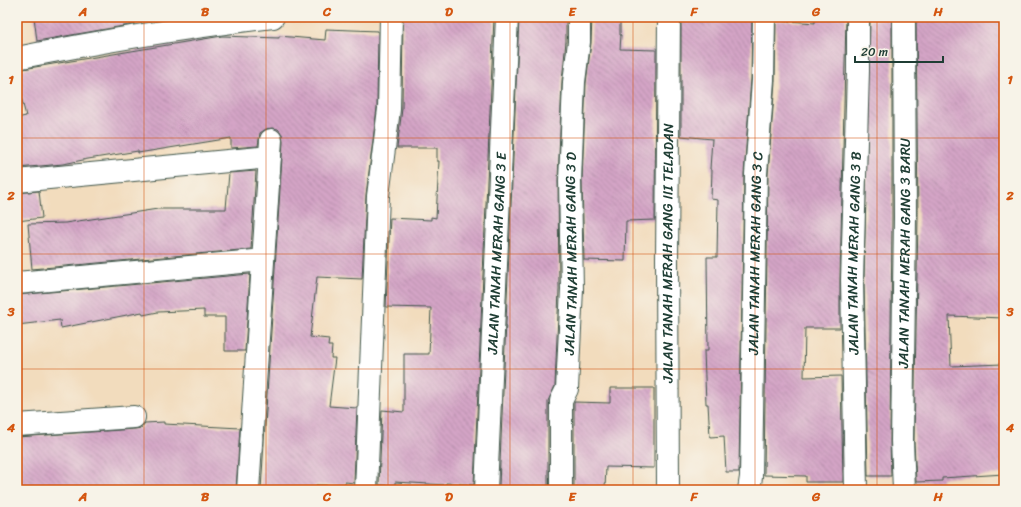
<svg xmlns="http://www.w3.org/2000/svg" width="1021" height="507" font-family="Sriracha,sans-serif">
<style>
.building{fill:url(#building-back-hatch)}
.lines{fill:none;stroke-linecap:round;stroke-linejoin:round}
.minor-casing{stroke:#3f5549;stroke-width:24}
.minor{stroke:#fff;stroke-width:22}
.grid{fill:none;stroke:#d45610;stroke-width:1;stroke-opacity:0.55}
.labels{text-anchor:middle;stroke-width:3;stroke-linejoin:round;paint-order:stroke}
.street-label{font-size:14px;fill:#1f3d34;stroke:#f7f3e8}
.neatline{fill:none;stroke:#d45610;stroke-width:1.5}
.grid-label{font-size:13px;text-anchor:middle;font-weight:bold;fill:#d45610}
</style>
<defs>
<pattern id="building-back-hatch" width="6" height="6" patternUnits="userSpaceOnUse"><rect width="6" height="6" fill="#d4a4c6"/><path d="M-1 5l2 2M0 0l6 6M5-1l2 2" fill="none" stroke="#ab87a2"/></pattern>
</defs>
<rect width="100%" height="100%" fill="#f7f3e8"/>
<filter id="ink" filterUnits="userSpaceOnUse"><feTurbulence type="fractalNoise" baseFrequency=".025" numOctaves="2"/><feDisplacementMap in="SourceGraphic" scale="8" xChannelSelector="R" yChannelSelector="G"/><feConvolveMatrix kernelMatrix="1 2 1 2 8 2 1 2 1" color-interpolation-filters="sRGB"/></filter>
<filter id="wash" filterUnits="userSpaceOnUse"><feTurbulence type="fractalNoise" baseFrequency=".012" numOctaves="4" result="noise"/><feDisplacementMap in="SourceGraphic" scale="16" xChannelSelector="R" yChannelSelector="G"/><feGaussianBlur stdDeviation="0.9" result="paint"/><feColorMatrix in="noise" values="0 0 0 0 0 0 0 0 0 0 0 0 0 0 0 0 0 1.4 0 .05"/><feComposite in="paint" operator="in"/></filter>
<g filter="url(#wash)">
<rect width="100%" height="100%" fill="#f2dcbd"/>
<g id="blocks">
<g class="building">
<polygon points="34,17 134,17 135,24 37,41"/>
<polygon points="403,17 494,17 474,485 446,483 446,485 395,482 395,486 379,485 382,410 404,412 404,354 429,354 431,308 386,307 390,218 431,220 431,217 436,218 439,161 437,161 437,148 397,148 402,109"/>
<polygon points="519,17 566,17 566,41 562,81 558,180 559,289 555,386 548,401 548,488 535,487 535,490 510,490 510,487 499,486"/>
<polygon points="592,17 620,17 620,35 621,35 620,49 656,50 655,220 626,221 625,261 584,260 582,181 586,83 591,43"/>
<polygon points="681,17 752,17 751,79 744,174 739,472 726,472 724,436 710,437 708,404 706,404 704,351 708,351 707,257 717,257 718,200 711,199 712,170 710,169 712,139 681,136"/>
<polygon points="815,17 846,17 840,280 840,328 805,328 804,377 841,376 843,482 806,482 806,476 764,475 768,175 775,81 776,20 815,23"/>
<polygon points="916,17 1004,17 1004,318 949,316 951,366 1003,364 1004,474 942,478 942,481 916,482 914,441 918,218"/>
<polygon points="892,19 892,218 890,441 891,476 868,476 864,280 870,20"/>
<polygon points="326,29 378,31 377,108 366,195 362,279 317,277 310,337 329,339 328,346 332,346 331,358 335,358 329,406 357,408 354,483 345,482 345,486 316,485 315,490 261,490 283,141 282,134 278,129 272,128 266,129 260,133 258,146 231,148 231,138 138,153 138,151 88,159 63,164 17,168 17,118 26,116 17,81 17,70 222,36 279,38 279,36 325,40"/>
<polygon points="256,171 251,249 32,269 28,224 65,223 158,209 226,209 229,173"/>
<polygon points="39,191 42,218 17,221 17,193"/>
<polygon points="250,274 245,351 225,351 225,317 204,317 204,310 158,312 143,315 142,312 61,328 60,320 17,325 17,295"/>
<polygon points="610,388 654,388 654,468 606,467 605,488 574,488 574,402 610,403"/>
<polygon points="164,422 164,424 240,428 236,490 17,490 17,437 135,429 141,428 145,423"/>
</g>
</g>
</g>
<g filter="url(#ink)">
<use href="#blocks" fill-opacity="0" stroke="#3f5549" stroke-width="1"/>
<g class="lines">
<defs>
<g id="minor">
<path d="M17,58c85,-17 170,-31 256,-41"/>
<polyline points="17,181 270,157"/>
<polyline points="17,283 263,260"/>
<polyline points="17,425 134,417"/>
<polyline points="248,490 271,140"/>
<polyline points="366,490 378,196 389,109 391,17"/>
<path id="s1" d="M486,490l21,-473"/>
<path id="s2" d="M561,490v-89l6,-12 5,-100 -2,-108 4,-99 5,-40v-25"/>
<path id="s3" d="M668,490l-1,-232 2,-241"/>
<path id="s4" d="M749,490l2,-13 5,-303 7,-94 1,-63"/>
<path id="s5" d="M856,490l-4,-210 6,-209v-54"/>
<path id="s6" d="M904,490l-2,-49 3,-223 -1,-201"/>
</g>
</defs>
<use href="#minor" class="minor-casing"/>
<use href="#minor" class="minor"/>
</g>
</g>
<path class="grid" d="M144,17v473M266,17v473M388,17v473M510,17v473M633,17v473M755,17v473M877,17v473M17,138h987M17,254h987M17,369h987"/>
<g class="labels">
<g class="street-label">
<text dy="5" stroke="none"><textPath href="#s3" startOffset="237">JALAN TANAH MERAH GANG III TELADAN</textPath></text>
<text dy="5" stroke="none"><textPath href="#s5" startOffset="237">JALAN TANAH MERAH GANG 3 B</textPath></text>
<text dy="5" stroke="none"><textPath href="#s1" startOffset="237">JALAN TANAH MERAH GANG 3 E</textPath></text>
<text dy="5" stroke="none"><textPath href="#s2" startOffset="238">JALAN TANAH MERAH GANG 3 D</textPath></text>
<text dy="5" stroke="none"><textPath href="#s4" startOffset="237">JALAN TANAH MERAH GANG 3 C</textPath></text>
<text dy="5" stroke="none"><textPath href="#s6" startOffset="237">JALAN TANAH MERAH GANG 3 BARU</textPath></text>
</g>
</g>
<rect width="1021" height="507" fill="none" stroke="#f7f3e8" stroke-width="44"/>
<path d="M855 56v6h88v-6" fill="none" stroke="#1f3d34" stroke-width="2"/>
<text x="861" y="56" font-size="12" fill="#1f3d34" stroke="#f7f3e8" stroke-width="3" paint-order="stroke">20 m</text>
<rect x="22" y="22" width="977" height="463" class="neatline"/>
<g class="grid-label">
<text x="83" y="16">A</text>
<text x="205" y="16">B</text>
<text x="327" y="16">C</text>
<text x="449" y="16">D</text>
<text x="572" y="16">E</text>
<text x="694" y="16">F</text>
<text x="816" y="16">G</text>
<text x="938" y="16">H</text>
<text x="11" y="84">1</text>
<text x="1010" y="84">1</text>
<text x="11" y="200">2</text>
<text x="1010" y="200">2</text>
<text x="11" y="316">3</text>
<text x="1010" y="316">3</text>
<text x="11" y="432">4</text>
<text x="1010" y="432">4</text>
<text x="83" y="501">A</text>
<text x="205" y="501">B</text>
<text x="327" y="501">C</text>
<text x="449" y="501">D</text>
<text x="572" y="501">E</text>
<text x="694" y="501">F</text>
<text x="816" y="501">G</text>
<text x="938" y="501">H</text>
</g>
</svg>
